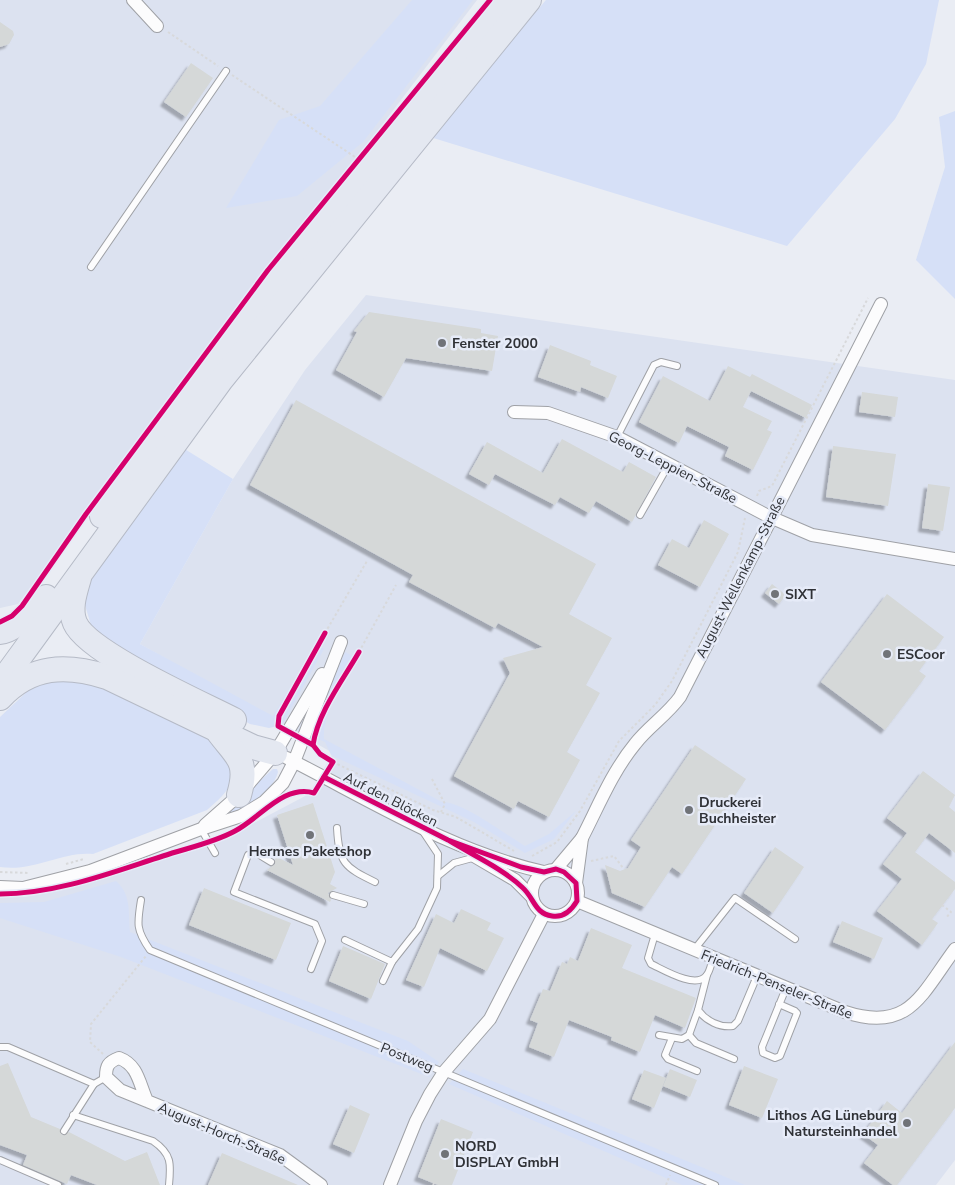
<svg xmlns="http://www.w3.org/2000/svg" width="955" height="1185" font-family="'Nunito Sans',sans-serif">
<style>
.built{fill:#dce2f0}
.green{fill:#d6e0f7}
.building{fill:#d5d8d8;filter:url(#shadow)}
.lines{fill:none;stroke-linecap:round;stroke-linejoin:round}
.lane-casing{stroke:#9fa1a6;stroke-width:8}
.street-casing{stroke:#9fa1a6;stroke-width:14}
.highway-casing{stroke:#b5bac6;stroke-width:26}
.path{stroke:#d8d9db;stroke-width:2;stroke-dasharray:2.5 2.5;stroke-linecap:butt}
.lane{stroke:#fcfcfd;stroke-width:6}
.street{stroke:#fcfcfd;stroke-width:12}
.highway{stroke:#e4e8f1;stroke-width:24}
.cycleway-casing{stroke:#e6ebf8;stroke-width:8}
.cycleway{stroke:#d6006c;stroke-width:5}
.poi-dot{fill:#707378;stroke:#e6ebf8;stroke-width:2}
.labels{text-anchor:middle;stroke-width:5;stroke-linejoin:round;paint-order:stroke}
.poi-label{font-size:14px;font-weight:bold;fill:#2f3136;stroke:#e6ebf8;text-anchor:start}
.street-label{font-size:14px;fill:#2f3136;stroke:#e6ebf8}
</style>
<defs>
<filter id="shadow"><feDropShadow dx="-4" dy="4" stdDeviation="1" flood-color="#0004"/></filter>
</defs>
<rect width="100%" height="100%" fill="#eaedf4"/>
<g class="built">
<polygon points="0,0 477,0 18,604 0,608"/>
<polygon points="366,295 955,380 955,1160 936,1185 0,1185 0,895 24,897 84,884 218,842 309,794 333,753 140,644 233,479 305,370"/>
</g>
<g class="green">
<polygon points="412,0 473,0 363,142 297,196 226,208 279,120 320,106"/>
<polygon points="546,0 939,0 926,64 895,119 787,246 430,137"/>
<polygon points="955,111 955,299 916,260 945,167 939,117"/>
<polygon points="183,448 233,479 140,644 273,716 316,644 324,649 282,725 269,728 250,724 116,649 91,625 81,592"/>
<path d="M345,652l13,7c-13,24 -36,52 -34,80l118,63c20,-1 64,33 83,44l24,-12 27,-23 -22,28 -29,14 -51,-31 -143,-67 -6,-13 -18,-8z"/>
<path d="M66,678l39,8 116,60c22,29 11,43 -14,64l-114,44c-31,-3 -58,18 -93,13v-150l32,-30z"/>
<path d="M273,769h4l1,3c-7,26 -41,40 -63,49z"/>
<path d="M116,881c16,14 12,32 14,51l278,109 31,21 -10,15 -308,-120 -121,-39v-15l44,-1z"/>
<polygon points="463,1069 745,1185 682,1185 449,1084"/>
</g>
<g class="building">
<polygon points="0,22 13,31 14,35 9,44 0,47"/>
<polygon points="191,63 213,78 186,117 164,102"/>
<polygon points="369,312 481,329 481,333 498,336 492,371 406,358 384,397 336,370 357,332 354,331"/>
<polygon points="550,345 591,361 590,365 617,376 608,398 581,387 580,392 538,377"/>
<polygon points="728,366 750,377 752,374 812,405 806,418 751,391 743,407 772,421 767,430 772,432 753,470 725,456 729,447 687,426 679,443 639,422 663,376 710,401"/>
<polygon points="862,392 898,397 895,417 859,412"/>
<polygon points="296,400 596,564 569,614 612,638 586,685 600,693 567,752 580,760 549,817 518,801 514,809 454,776 510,673 503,658 543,647 498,623 495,628 409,582 413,575 250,485"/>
<polygon points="562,439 623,472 629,462 656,477 632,522 596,501 589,513 560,497 555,505 495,474 489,485 469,474 487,442 543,473"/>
<polygon points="833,446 896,454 888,506 826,497"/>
<polygon points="928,484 950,487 943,531 922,528"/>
<polygon points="704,520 729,534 700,587 658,565 672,539 689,548"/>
<polygon points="772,584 786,595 779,604 765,593"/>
<polygon points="887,594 944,637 919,671 926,676 885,730 821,682"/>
<polygon points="695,745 746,779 682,874 672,867 645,907 612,893 605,865 620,871 628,868 641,847 631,840"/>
<polygon points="923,771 955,795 949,807 955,812 955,853 929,833 915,852 955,882 955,889 932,919 938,923 922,945 877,911 902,879 883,864 907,833 887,818"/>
<polygon points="313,803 335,872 330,884 337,888 328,893 331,900 330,902 267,870 275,864 275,856 293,865 277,815"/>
<polygon points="775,847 804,867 773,913 744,893"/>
<polygon points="204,888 291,923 276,960 189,925"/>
<polygon points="461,909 491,923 487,930 504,938 487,971 440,948 424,987 406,980 436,914 454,923"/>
<polygon points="842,921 883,938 874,959 833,942"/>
<polygon points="591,928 632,945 622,968 696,998 685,1028 655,1015 640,1052 611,1040 612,1037 569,1020 554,1057 529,1047 538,1023 530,1020 543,989 550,991 562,962 567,964 570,957 578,961"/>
<polygon points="343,946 385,964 371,999 329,981"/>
<polygon points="955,1042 955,1108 897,1185 893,1185 864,1163 878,1145 863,1134 887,1101 902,1113"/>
<polygon points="8,1063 31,1117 60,1129 62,1135 69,1132 125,1161 147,1152 160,1185 97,1185 71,1175 67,1184 23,1165 27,1155 0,1145 0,1066"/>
<polygon points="744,1066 778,1079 762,1118 729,1105"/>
<polygon points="670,1069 697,1080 690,1097 663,1086"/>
<polygon points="644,1070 666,1078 654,1108 632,1099"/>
<polygon points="350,1105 370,1114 354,1153 333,1144"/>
<polygon points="441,1119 473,1132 452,1185 438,1185 418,1177"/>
<polygon points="222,1153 298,1185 208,1185"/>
</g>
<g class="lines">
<defs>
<g id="lane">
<polyline points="91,267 226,71"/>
<polyline points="617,437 654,365 661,362 677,366"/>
<polyline points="640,515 669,464"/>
<path d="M337,828c2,35 7,39 38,54"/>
<polyline points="201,829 215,853"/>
<polyline points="253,851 271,862"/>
<polyline points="248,855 234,892 315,924 322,941 311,969"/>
<polyline points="438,876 454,863 476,857"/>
<polyline points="333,895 364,904"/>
<path d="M141,900c-4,24 -5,30 9,50l565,235"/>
<path d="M655,934l-7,24 3,6c13,6 44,25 55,12 4,-4 5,-12 7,-18"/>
<polyline points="345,940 392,962 418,929 437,888 438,854 422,830"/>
<polyline points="694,950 735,898 795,939"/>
<path d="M707,975l-9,35c8,11 22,18 35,16l5,-5 19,-45"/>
<polyline points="383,981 392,962"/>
<polyline points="779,1004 795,1011 797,1013 780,1056 775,1058 763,1053 762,1047 786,988"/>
<polyline points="659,1035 682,1039 689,1035 698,1010"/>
<polyline points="689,1035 696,1043 734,1059"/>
<polyline points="672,1038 665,1055 668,1059 697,1071"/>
<polyline points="0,1047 8,1047 94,1084"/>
<path d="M73,1115l80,26c19,13 18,23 16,44"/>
<polyline points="64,1131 94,1084 106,1077"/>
<polyline points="0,1160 58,1185"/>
</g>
<g id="street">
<polyline points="133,0 157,26"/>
<polyline points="514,412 548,413 617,437 770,517 812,535 955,559"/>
<path d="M287,758c83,42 165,94 257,114"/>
<polyline points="205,825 239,795 275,753 322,674"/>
<path d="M582,838c16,-31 30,-66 53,-94 13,-17 32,-29 45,-47l201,-393"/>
<polyline points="474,856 515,880 531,896"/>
<polyline points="556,869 582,838 576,883"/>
<circle cx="555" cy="893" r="23"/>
<polyline points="0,887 23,888 90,871 201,829 241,816 264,802 283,783 294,762 341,642"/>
<path d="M577,901l268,111c64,21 76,-17 110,-63"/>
<path d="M147,1101l-27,-11 -14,-13c0,-11 2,-15 13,-19 19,7 20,25 28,43l133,54 41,30"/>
<polyline points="390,1185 416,1121 430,1094 444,1072 490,1019 544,914"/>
</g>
<g id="highway">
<path d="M102,516c124,-181 265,-348 405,-516"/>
<path d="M79,578c-4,14 -10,31 -4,45 13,30 126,80 159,97"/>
<path d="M0,632c20,-3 30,-25 46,-35"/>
<polyline points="0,684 221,380 529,0"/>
<path d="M0,698c31,-33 66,-34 107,-21l146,70 22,6"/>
<path d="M219,733c18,24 30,28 20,62"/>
</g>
</defs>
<use href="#lane" class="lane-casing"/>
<use href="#street" class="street-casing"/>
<use href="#highway" class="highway-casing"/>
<g class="path">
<polyline points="168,32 218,66"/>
<polyline points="232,75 355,157"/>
<polyline points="757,496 759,491 772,486 868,298"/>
<polyline points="325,633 367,561"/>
<polyline points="359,652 396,585"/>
<polyline points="333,762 433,810 456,817 514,851"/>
<polyline points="432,779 445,804 441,812"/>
<polyline points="532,856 557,842 580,811 619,741 655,705 672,681 738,552 745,518"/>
<polyline points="591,861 614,856 623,868"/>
<polyline points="66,864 84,859"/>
<polyline points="0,872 30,873"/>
<polyline points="942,905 951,912 946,918"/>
<polyline points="103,1054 90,1042 91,1024 146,956"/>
<polyline points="433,1185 434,1183"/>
<polyline points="666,1185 670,1175"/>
</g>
<use href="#lane" class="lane"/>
<use href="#street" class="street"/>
<use href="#highway" class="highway"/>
<defs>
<g id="cycleway">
<polyline points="0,622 12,616 22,606 86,514 268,270 490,0"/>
<path d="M325,633l-46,83 -1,10 35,19c5,-33 30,-65 46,-93"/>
<path d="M324,777l124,63 73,27 23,5 12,-3 8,3 12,11 1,18c-6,10 -14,17 -25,15 -17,-2 -18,-18 -29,-28 -21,-20 -51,-33 -75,-48"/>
<path d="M0,894c56,0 110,-21 163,-38 24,-8 50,-13 72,-25 25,-13 49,-47 79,-38l19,-31 -13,-8 -7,-9"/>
</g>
</defs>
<use href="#cycleway" class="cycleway-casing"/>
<use href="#cycleway" class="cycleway"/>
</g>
<g class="poi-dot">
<circle cx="442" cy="343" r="5"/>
<circle cx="775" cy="594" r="5"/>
<circle cx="887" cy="654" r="5"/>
<circle cx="689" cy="810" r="5"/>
<circle cx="310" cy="835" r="5"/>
<circle cx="907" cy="1123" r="5"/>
<circle cx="445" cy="1154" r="5"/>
</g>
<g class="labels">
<g class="poi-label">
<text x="452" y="348">Fenster 2000</text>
<text x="785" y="599">SIXT</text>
<text x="897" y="659">ESCoor</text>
<text x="699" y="807">Druckerei<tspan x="699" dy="16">Buchheister</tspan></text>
<text x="310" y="856" text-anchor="middle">Hermes Paketshop</text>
<text x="897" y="1120" text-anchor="end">Lithos AG Lüneburg<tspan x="897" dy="16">Natursteinhandel</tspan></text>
<text x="455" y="1151">NORD<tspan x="455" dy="16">DISPLAY GmbH</tspan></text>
</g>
<g class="street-label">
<text transform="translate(673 467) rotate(27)" y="5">Georg-Leppien-Straße</text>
<text transform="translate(740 577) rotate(-63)" y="5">August-Wellenkamp-Straße</text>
<text transform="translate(391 799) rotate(27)" y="5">Auf den Blöcken</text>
<text transform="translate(777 984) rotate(22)" y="5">Friedrich-Penseler-Straße</text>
<text transform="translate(407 1057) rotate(22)" y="5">Postweg</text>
<text transform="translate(222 1133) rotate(23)" y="5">August-Horch-Straße</text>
</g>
</g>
</svg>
